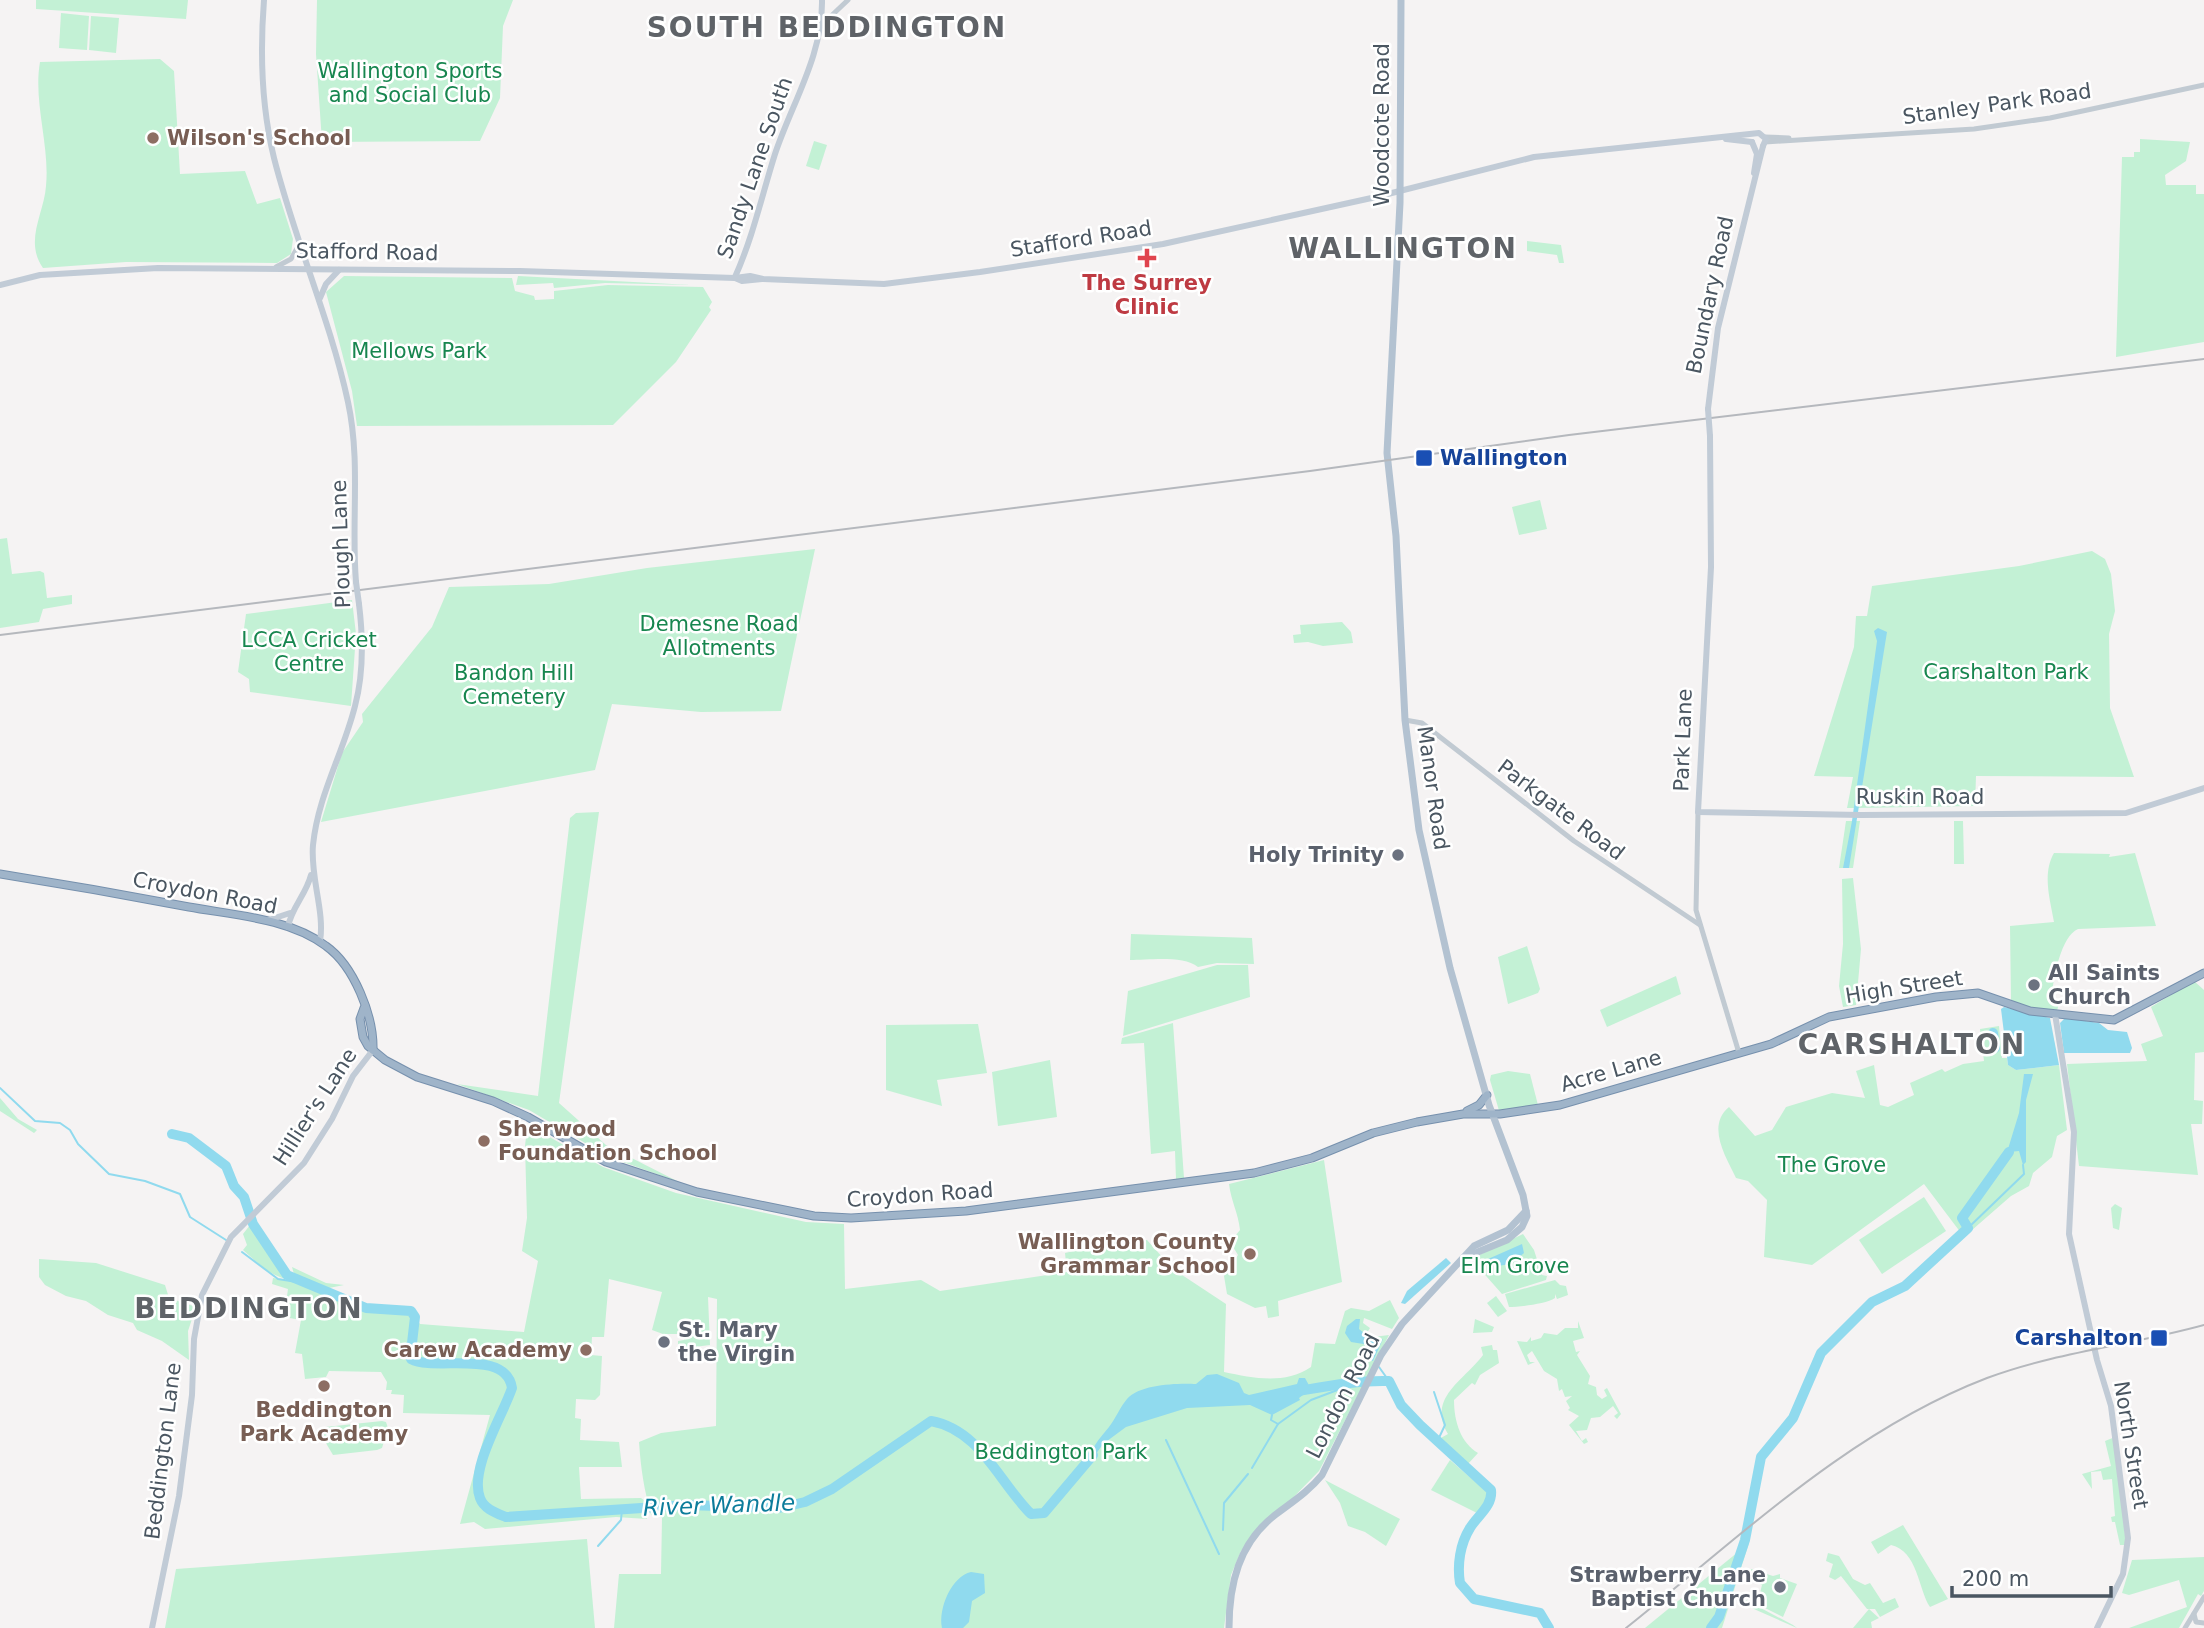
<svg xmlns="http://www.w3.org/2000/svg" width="2204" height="1628" font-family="'DejaVu Sans',sans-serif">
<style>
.green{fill:#c3f1d5}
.water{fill:#90daee}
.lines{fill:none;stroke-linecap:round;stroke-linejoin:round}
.stream{stroke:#90daee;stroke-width:2}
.river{stroke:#90daee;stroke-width:10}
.trunk-casing{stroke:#7690ad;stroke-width:9}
.tertiary{stroke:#c1cad2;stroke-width:5}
.secondary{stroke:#c1cbd6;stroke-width:6}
.primary{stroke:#b3c2d1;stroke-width:7}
.trunk{stroke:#9fb4c9;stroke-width:7}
.rail{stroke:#b5b8bd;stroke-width:2}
.secondary-bridge{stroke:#c1cbd6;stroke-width:6}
.education-dot{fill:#8d6e63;stroke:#fff;stroke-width:2.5}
.health-dot{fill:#e0444e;stroke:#fff;stroke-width:2.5}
.transit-dot{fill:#1a4fb4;stroke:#fff;stroke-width:2.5}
.worship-dot{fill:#6b7280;stroke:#fff;stroke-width:2.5}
.labels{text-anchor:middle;stroke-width:5;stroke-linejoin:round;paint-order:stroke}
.park-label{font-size:21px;fill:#17864f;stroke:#fff}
.street-label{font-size:21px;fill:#4a5661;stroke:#fff}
.education-label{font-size:21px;font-weight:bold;fill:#785e54;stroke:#fff;text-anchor:start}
.health-label{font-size:21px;font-weight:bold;fill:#be3a42;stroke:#fff}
.transit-label{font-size:21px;font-weight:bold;fill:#164399;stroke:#fff;text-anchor:start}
.worship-label{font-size:21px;font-weight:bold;fill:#5b616d;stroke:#fff;text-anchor:end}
.water-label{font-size:23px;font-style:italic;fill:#0c7c9b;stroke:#fff}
.district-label{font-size:28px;font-weight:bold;letter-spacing:2px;fill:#5f6368;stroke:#fff}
</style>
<rect width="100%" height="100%" fill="#f5f3f3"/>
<g class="green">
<polygon points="36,0 188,0 186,19 36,9"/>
<polygon points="317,0 513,0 503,26 500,98 480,141 322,142 316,54"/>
<polygon points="61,13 89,16 87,50 59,48"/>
<polygon points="91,16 119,18 116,53 89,50"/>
<path d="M160,59l14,12 6,103 65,-3 12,33 23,-6 13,41 -2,15 -14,9 -151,-1 -83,6c-19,-27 1,-54 3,-82 4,-41 -13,-84 -6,-124z"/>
<polygon points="2140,139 2190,142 2186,161 2165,175 2166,185 2196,185 2196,194 2204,194 2204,342 2116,357 2122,157 2134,157 2134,152 2140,152"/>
<polygon points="814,141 827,145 819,170 806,166"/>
<polygon points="1527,241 1561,245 1564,263 1559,263 1557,255 1527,251"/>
<polygon points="344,276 512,278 515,291 534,296 535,300 554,299 554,291 608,285 703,287 712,302 709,307 711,310 676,362 613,425 357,426 352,391 326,292"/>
<polygon points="518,276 691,285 605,283 554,288 553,283 516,285"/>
<polygon points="1540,500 1547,529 1519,535 1512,507"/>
<polygon points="7,538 12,574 40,571 44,573 47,598 72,595 72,604 43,609 39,622 0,628 0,539"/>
<polygon points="815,549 781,711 701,712 612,704 595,770 321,822 342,753 363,722 362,714 432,627 449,587 549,584 647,568"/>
<polygon points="2092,551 2105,559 2111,574 2115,611 2109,634 2110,708 2134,777 1976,776 1975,806 1854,808 1847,808 1853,777 1814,776 1854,647 1856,616 1867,616 1872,586 2019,566"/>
<polygon points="352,600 356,634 351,706 250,692 249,679 238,672 246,614"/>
<polygon points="1342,622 1351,632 1353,643 1323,646 1308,642 1294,643 1293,635 1301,634 1300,625"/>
<polygon points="599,812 559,1103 606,1145 679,1182 609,1157 529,1110 457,1084 538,1096 570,818 576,813"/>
<polygon points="1846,821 1860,821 1853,868 1839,868"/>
<polygon points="1954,821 1963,821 1964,864 1954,864"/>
<path d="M2054,853l56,1 -1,3 26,-4 21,73 -78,3c-17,7 -25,50 -26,67l7,7 -2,8 -31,-4 -15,-7 -1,-74 44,-4c-4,-23 -12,-48 0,-69z"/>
<polygon points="1853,878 1861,949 1856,1005 1843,1007 1839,986 1843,944 1842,879"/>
<path d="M1131,934l121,4 2,26 -37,-1 -19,4c-15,-12 -49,-7 -68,-7z"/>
<polygon points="1527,946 1540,989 1538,993 1508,1004 1498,957"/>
<polygon points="1217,965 1248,965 1250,997 1123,1036 1128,991"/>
<polygon points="1676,976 1681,994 1607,1027 1600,1010"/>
<polygon points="2194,981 2204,990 2204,1052 2195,1053 2194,1100 2203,1101 2202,1124 2191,1124 2198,1175 2079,1166 2067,1064 2147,1061 2141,1044 2163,1036 2151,1007"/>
<polygon points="1173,1023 1184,1178 1176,1179 1175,1151 1151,1154 1144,1043 1121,1044 1122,1038"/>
<polygon points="978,1024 987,1073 937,1080 942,1106 886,1090 886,1025"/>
<path d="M1999,1026l3,32h5l1,7 8,5 43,-5 8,65 -10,6 -5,21 -19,16 -4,13 -18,10 -47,41 -40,-53 -112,81 -48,-8 3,-57 -19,-19 -12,-3c-10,-21 -30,-52 -7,-71l26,29 17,-6 14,-23 46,-14 33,5 -9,-27 18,-6 6,40 8,2 26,-12 -4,-12 32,-14 3,3 18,-8 21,-3 -4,-32z"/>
<polygon points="1050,1060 1057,1117 998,1126 992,1072"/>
<polygon points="1508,1071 1530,1074 1539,1109 1500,1114 1490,1080 1491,1075"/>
<polygon points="0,1098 18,1119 37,1130 34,1133 0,1111"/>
<path d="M537,1130l66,37 73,26 130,29 38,2 1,65 76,-9 19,11 127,-19 -2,-19 52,-12 30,-1 26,29 53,35 -2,68c29,6 60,13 87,-5l4,-24 20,1 10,-33 6,-3 18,3 21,-11 9,18 -7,11 -28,-11 -1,5 7,5 -3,5 6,4 16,-2 -70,136 -78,80 -10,24 -7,53h-610l5,-54h42l1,-56 -11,-3c-7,-27 -10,-44 -12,-73l22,-9 55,-7 1,-127 -9,-2 2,48 -32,4v-8l6,-1 -1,-6h-20l-11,-4 10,-38 -53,-13 -5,58h-12l-1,18 11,1 -2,39 -5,5 -19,-1 -1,19 6,1 -1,21 39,2 3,25h-43l2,32 60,-1 4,3 2,18 -31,-2 -131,12 -11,-7 -14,2 30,-109 -87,-2 1,-18 -13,-1 1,-4h-6l1,-8 -6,-10 -52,-1 -3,6 -21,2 -3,-25 -7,-1 6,-33 -17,-3 4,-28 -16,-5 1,-6 30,5 63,25 45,3 9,13 104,8 14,-71 -16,-10 5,-33 -2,-72 1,-9z"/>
<path d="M1324,1160l18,122 -64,19 1,15 -11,2 -2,-12 -11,2 -28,-14 -3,-18 14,-21 -8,-13 10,-12c-2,-18 -9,-29 -11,-46z"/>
<polygon points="1924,1197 1946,1231 1882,1274 1859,1240"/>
<polygon points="2115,1204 2122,1208 2119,1230 2113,1228 2111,1208"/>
<path d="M250,1225l32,50 9,5c-20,-3 -33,-17 -48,-30l4,-5 -4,-11z"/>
<polygon points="1523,1234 1534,1250 1542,1275 1547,1276 1546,1280 1502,1294 1471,1259"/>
<polygon points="39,1259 96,1263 165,1285 169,1298 196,1307 188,1331 189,1360 162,1341 137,1330 133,1323 108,1315 86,1301 66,1296 45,1285 39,1277"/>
<polygon points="292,1267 326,1283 344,1285 329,1288 294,1274"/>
<path d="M1555,1280l5,5 6,1 2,9 -11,4 -2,-5v4c-9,6 -36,9 -46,9l-4,-13z"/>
<polygon points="1496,1296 1507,1311 1498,1317 1487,1303"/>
<polygon points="1475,1319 1494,1327 1492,1332 1473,1333"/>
<polygon points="1578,1321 1584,1338 1573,1341 1576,1352 1580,1351 1577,1355 1590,1376 1588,1384 1596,1387 1597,1395 1602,1399 1607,1396 1604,1390 1607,1388 1621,1414 1617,1419 1614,1416 1618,1413 1613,1406 1600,1417 1591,1418 1587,1430 1576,1431 1582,1441 1586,1438 1588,1442 1584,1444 1569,1425 1579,1416 1568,1410 1570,1408 1566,1401 1572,1396 1565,1397 1562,1389 1559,1391 1557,1379 1544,1371 1532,1351 1527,1355 1530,1362 1535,1362 1528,1365 1517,1341 1527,1342 1531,1337 1531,1341 1541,1338 1544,1333 1557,1335 1565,1328 1578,1328"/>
<path d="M1492,1345l1,5h4l2,13 -19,12 -5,10 -3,-2 -18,17c0,22 7,43 24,53l-11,12 -28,-26 9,-5c-21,-37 16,-53 35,-79l-2,-8z"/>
<polygon points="382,1421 386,1422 388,1428 382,1448 377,1450 333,1455 320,1433 325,1427"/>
<polygon points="2115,1437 2126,1545 2120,1545 2115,1522 2112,1522 2111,1517 2115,1516 2112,1479 2103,1480 2101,1471 2091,1472 2092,1489 2082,1474 2111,1466 2105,1441"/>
<polygon points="1450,1460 1488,1493 1488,1500 1477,1513 1431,1490"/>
<polygon points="1325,1480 1400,1519 1386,1546 1365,1532 1348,1526 1340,1503"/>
<path d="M1903,1525l45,74 -18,8c-12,-18 -12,-56 -39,-62l-13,9 -7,-12z"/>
<polygon points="587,1539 595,1628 165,1628 176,1569"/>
<polygon points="1749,1543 1722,1628 1645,1628"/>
<polygon points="1828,1553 1839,1556 1853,1579 1865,1585 1870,1583 1883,1603 1895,1598 1899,1607 1880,1617 1875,1609 1867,1609 1841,1576 1835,1580 1829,1577 1833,1564 1826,1561"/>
<polygon points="2204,1557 2204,1591 2201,1596 2198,1594 2179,1628 2129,1628 2187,1607 2179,1580 2129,1595 2122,1593 2132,1560"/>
<polygon points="1751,1569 1773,1576 1780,1574 1780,1578 1797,1584 1783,1617 1741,1596 1742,1592 1759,1597 1762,1585 1756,1583 1757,1578 1749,1575"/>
<polygon points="1740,1597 1793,1625 1797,1628 1738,1602"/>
<polygon points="1869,1609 1879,1618 1871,1622 1872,1628 1853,1628"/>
</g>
<g class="water">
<polygon points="1878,628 1887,632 1849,868 1843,868 1852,821 1877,641 1874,631"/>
<polygon points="2004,1007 2050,1018 2059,1065 2016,1070 2008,1065 2001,1009"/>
<polygon points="2065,1018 2099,1023 2108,1030 2127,1032 2132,1048 2130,1053 2064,1053 2060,1023"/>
<polygon points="2024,1074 2033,1074 2026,1100 2026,1162 2023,1165 2019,1151 2009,1152 2008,1149 2019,1113"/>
<polygon points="1522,1244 1524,1253 1511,1264 1497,1266 1488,1259"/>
<polygon points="1446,1258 1451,1263 1405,1304 1401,1303 1407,1291"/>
<polygon points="1356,1319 1360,1319 1359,1329 1376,1343 1383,1339 1373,1361 1369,1360 1368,1355 1376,1346 1351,1342 1345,1333 1347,1326"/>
<path d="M1217,1374l22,9 5,10 5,2 48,-11 2,-6h6l6,11 -12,9 1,2 -28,15 -22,-10 -63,3 -61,19 -23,17 -15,21c1,-15 11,-26 21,-38 7,-9 11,-20 18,-28 13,-15 51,-16 69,-15l11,-9z"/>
<path d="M971,1572l13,2 1,19 -13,8 -3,21 -6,6h-21c-4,-20 10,-52 29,-56z"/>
</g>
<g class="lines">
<g class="stream">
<polyline points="0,1088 35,1121 60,1123 70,1130 78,1144 109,1174 145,1181 180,1194 190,1217 226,1240"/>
<polyline points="1968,1228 2024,1174 2023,1165"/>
<polyline points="242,1252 278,1279 303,1283"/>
<polyline points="1379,1367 1389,1381"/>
<polyline points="1434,1392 1445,1425 1437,1442"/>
<polyline points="1272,1415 1271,1420 1278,1424"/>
<polyline points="1166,1440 1219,1554"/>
<polyline points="1252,1468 1278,1424 1311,1400 1348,1386"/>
<polyline points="1223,1530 1224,1503 1248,1474"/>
<polyline points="598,1546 621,1520 622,1509"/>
</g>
<g class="river">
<polyline points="1993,1033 1995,1048"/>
<path d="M172,1134l17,4 37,28 8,20 10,11 9,27 34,51 79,33 45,3 4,6 -3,26 -4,7 3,9c24,13 95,-11 101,29 -9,27 -43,81 -32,110 4,11 16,15 26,19l181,-12 92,3 26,-6 27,-13 99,-68c49,9 67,60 100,93l13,-1 49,-58"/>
<path d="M1299,1391c29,-5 60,-11 90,-10l12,24 19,20 71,65c2,16 -14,26 -21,38 -10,16 -13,37 -10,55l14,16 66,14 9,15"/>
<polyline points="1711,1628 1719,1617 1745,1540 1761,1457 1793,1418 1821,1353 1872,1302 1905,1286 1968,1228 1962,1218 2009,1152"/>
</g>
<defs>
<g id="trunk">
<path d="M0,874c63,10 126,21 189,33 44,8 100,11 137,39 28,20 48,70 47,104"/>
<polyline points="364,1008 360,1019 363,1037 368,1046 385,1060 417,1077 493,1101 528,1117 606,1162 697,1192 814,1216 851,1218 966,1211 1254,1173 1312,1158 1373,1133 1417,1122 1463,1114 1500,1114 1560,1105 1771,1044 1829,1017 1936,997 1978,993 2030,1011 2114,1020 2204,973"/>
<polyline points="1467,1111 1479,1105 1487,1095"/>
</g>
</defs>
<use href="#trunk" class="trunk-casing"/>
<g class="tertiary">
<polyline points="822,20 829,18 848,0"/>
<polyline points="1765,137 1789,138"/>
<polyline points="1765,142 1974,129 2050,118 2204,85"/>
<polyline points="276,267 291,259 300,243"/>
<polyline points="1405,720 1422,723 1574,841 1700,925"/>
<polyline points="1698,812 1696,910 1739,1053"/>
<polyline points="2194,1614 2196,1622 2204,1623"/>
<polyline points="2185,1628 2204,1597"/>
</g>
<g class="secondary">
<path d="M264,0c-4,51 -2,109 10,158 21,83 56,161 74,244 13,60 3,120 8,180"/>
<polyline points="1726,139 1752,142"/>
<polyline points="1752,142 1757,154 1754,173"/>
<path d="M735,277c18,-40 27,-82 40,-123 17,-51 48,-99 47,-154"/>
<polyline points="735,278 750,276 763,279 884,284 980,272 1163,244 1376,197 1534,157 1759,133 1766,139 1763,146"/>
<polyline points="0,285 40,275 158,268 520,271 735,278 742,281 762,279"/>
<polyline points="320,298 326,284 339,270"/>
<polyline points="1708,409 1718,328 1763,146"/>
<polyline points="1710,436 1711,567 1698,812 1861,815 2126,813 2204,788"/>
<polyline points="269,920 290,913"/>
<path d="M288,927c3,-19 18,-32 23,-52"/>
<path d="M320,941c5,-29 -10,-64 -7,-96 5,-50 30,-91 42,-139 9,-33 8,-69 4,-102"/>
<polyline points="2055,1014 2074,1132 2069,1234 2097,1360 2111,1406 2128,1538 2123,1574 2097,1628"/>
<polyline points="152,1628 179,1496 192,1395 194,1339 202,1295 231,1237 304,1163 332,1119 353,1076 373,1050"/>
</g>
<g class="primary">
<polyline points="1401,0 1400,203 1387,453 1396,536 1405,720 1419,830 1450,968 1489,1105 1523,1195 1527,1216 1522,1227 1507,1240 1468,1256"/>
<path d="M1229,1628c0,-44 10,-85 46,-113 17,-13 33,-23 47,-40l59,-120 21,-31 72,-78 34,-16 18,-19"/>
</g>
<use href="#trunk" class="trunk"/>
<g class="rail">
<polyline points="0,635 1310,471 1569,435 2204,359"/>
<path d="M1626,1628c114,-91 223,-197 361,-250 70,-26 145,-33 217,-53"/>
</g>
<g class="secondary-bridge">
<polyline points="1708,409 1710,436"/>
<polyline points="356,582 359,604"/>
</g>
</g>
<g class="education-dot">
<circle cx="153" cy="138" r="7"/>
<circle cx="484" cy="1141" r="7"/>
<circle cx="1250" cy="1254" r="7"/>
<circle cx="586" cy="1350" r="7"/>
<circle cx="324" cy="1386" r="7"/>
</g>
<path class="health-dot" d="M1143.5 247.5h7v7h7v7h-7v7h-7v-7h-7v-7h7z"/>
<g class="transit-dot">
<rect x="1415" y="449" width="18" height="18" rx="3.5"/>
<rect x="2150" y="1329" width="18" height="18" rx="3.5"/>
</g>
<g class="worship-dot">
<circle cx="1398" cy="855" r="7"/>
<circle cx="2034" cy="985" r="7"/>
<circle cx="664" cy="1342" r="7"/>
<circle cx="1780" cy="1587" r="7"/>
</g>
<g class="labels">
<g class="park-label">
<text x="410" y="78">Wallington Sports<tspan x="410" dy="24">and Social Club</tspan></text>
<text x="419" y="358">Mellows Park</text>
<text x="719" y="631">Demesne Road<tspan x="719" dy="24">Allotments</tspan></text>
<text x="309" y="647">LCCA Cricket<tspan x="309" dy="24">Centre</tspan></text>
<text x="2006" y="679">Carshalton Park</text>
<text x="514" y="680">Bandon Hill<tspan x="514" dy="24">Cemetery</tspan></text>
<text x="1832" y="1172">The Grove</text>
<text x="1515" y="1273">Elm Grove</text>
<text x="1061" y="1459">Beddington Park</text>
</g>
<g class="street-label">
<text transform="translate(1997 104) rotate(-8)" y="7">Stanley Park Road</text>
<text transform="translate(1382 125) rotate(-90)" y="7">Woodcote Road</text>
<text transform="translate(755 168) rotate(-71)" y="7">Sandy Lane South</text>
<text transform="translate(1081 239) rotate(-9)" y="7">Stafford Road</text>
<text transform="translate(367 252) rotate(1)" y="7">Stafford Road</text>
<text transform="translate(1710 295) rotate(-78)" y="7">Boundary Road</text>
<text transform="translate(341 544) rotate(-92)" y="7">Plough Lane</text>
<text transform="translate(1683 740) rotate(-88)" y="7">Park Lane</text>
<text transform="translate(1433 788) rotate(82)" y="7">Manor Road</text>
<text x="1920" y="804">Ruskin Road</text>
<text transform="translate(1561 810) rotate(37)" y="7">Parkgate Road</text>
<text transform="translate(205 893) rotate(11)" y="7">Croydon Road</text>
<text transform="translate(1904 987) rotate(-9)" y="7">High Street</text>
<text transform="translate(1611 1071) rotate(-16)" y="7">Acre Lane</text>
<text transform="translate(315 1107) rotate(-57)" y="7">Hillier's Lane</text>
<text transform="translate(920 1195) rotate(-4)" y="7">Croydon Road</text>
<text transform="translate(1343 1396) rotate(-63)" y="7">London Road</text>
<text transform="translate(2131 1445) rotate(81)" y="7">North Street</text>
<text transform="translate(163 1451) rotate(-83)" y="7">Beddington Lane</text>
</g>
<g class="education-label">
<text x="167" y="145">Wilson's School</text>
<text x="498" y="1136">Sherwood<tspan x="498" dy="24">Foundation School</tspan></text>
<text x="1236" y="1249" text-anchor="end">Wallington County<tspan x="1236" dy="24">Grammar School</tspan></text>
<text x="572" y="1357" text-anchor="end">Carew Academy</text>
<text x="324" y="1417" text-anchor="middle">Beddington<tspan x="324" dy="24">Park Academy</tspan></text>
</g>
<g class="health-label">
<text x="1147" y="290">The Surrey<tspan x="1147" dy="24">Clinic</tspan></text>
</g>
<g class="transit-label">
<text x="1440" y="465">Wallington</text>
<text x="2143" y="1345" text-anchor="end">Carshalton</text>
</g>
<g class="worship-label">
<text x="1384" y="862">Holy Trinity</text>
<text x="2048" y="980" text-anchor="start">All Saints<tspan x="2048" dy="24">Church</tspan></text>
<text x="678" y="1337" text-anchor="start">St. Mary<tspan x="678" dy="24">the Virgin</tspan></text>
<text x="1766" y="1582">Strawberry Lane<tspan x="1766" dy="24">Baptist Church</tspan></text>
</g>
<g class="water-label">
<text transform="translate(719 1505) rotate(-2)" y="8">River Wandle</text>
</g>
<g class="district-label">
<text x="827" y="37">SOUTH BEDDINGTON</text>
<text x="1403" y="258">WALLINGTON</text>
<text x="1912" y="1054">CARSHALTON</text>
<text x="249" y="1318">BEDDINGTON</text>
</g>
</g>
<path d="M1952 1586v10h159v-10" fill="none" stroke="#4a5661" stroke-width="3.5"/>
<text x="1962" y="1586" font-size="21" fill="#4a5661" stroke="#ffffff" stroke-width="5" paint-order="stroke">200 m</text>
</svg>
